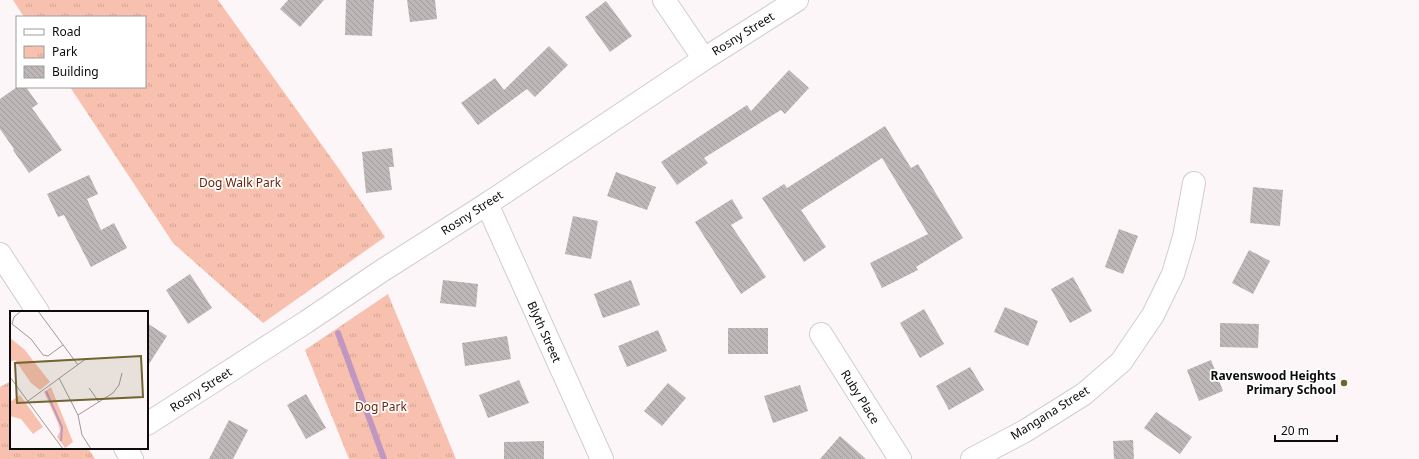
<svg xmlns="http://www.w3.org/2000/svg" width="1419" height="459" font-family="'Noto Sans',sans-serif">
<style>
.park{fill:url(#park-tufts)}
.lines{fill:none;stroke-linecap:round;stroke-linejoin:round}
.stream{stroke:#bf97c1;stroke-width:6}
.building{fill:url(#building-back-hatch)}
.minor-casing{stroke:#d2cccd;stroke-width:24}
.minor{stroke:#fff;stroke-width:22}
.poi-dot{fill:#716431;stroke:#fff;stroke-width:1.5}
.labels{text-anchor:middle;stroke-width:3.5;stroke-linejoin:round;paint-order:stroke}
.street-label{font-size:12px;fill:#0d0b0b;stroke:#fff}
.park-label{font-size:12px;fill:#6a250b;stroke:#fff}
.poi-label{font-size:12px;font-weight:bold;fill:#0d0b0b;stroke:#fff;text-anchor:end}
.inset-river{fill:none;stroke:#bf97c1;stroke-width:2}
.inset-road{fill:none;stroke:#9d9899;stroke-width:1}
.view{fill:#716431;fill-opacity:0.15;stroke:#716431;stroke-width:2}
.inset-edge{fill:none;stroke:#0d0b0b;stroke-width:2}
</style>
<defs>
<pattern id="park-tufts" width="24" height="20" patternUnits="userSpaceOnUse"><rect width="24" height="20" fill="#f8c1af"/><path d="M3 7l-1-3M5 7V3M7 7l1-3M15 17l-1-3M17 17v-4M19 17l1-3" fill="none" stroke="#d3a495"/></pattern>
<pattern id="building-back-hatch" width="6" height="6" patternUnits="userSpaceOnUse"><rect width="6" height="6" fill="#bdb7b7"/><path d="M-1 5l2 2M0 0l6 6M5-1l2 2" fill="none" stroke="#a19c9c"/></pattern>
</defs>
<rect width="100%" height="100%" fill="#fdf6f8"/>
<g class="park">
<polygon points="13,0 218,0 339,169 385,237 263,323 173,243 70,87 145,87 145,17 24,17"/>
<polygon points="388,294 456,459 349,459 305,350"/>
<polygon points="11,381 11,448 88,448 95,459 0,459 0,387"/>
</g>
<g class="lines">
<polyline class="stream" points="338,333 384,459"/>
</g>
<g class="building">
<polygon points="288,0 324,0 300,27 280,9"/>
<polygon points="346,0 374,0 372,36 345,35"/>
<polygon points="407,0 435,0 437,19 410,22"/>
<polygon points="606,1 632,36 610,52 585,17"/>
<polygon points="549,46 568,65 535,97 527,89 478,125 461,103 495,78 504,90"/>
<polygon points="789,70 809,88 785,114 781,110 704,158 708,163 677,185 661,162 747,105 751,111"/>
<polygon points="17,87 26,87 38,104 32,108 62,150 29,173 13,150 14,149 0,129 0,99"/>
<polygon points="885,126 911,168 918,164 963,238 916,267 918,270 882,288 870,263 928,234 882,158 801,210 826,247 804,262 762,198 784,184 787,188"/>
<polygon points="392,148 394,167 389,167 392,190 366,193 362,152"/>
<polygon points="616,172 656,187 647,210 607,196"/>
<polygon points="89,175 98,194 87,199 101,230 114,223 127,248 91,267 64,215 58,217 47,194"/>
<polygon points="1253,187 1283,190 1280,226 1250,223"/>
<polygon points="732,199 743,218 731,225 766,277 741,294 695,222"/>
<polygon points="573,216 598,221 591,259 565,254"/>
<polygon points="1119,229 1138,236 1123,274 1105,267"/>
<polygon points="1249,250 1270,261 1253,294 1232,283"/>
<polygon points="190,274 212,308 188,324 166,290"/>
<polygon points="1073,277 1092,311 1070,323 1051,289"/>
<polygon points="443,280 478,284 476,307 440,303"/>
<polygon points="631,280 640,305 603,318 594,294"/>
<polygon points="1005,307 1038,321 1028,346 994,332"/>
<polygon points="924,309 944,344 920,358 900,323"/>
<polygon points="147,323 167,336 147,367"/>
<polygon points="1220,323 1259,324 1258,348 1220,347"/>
<rect x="728" y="328" width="40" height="26"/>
<polygon points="658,330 667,351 627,367 618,346"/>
<polygon points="507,336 511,359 465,366 462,343"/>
<polygon points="1211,360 1223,391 1199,401 1187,370"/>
<polygon points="970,367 984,390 949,410 936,386"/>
<polygon points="519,380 529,403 488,418 479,395"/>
<polygon points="668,383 686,398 662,426 644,411"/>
<polygon points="800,385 808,411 773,423 764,396"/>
<polygon points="306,394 326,428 306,439 287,405"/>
<polygon points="1156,412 1192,437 1180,454 1144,428"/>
<polygon points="229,420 248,430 233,459 209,459"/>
<polygon points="840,436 866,459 820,459"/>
<polygon points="1133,440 1134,459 1114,459 1113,441"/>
<polygon points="544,441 544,459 504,459 504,442"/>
</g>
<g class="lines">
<defs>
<g id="minor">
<polyline points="664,0 704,59"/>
<polyline points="487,204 602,459"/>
<polyline points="0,254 38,312"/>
<polyline points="821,334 900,459"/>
<polyline points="147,424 306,322 383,270 487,204 704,59 797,0"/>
<polyline points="125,448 132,459"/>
<polyline points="972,459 1025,431 1084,394 1121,362 1153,315 1173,274 1184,237 1194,183"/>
</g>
</defs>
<use href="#minor" class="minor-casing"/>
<use href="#minor" class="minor"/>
</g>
<circle class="poi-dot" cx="1344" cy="383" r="4"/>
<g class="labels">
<g class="street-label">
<text transform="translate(743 34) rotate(-32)" y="4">Rosny Street</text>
<text transform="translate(472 213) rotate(-33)" y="4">Rosny Street</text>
<text transform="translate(544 332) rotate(66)" y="4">Blyth Street</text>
<text transform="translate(201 390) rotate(-33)" y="4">Rosny Street</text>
<text transform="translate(860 397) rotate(58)" y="4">Ruby Place</text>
<text transform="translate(1050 413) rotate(-32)" y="4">Mangana Street</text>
</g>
<g class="park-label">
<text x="240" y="187">Dog Walk Park</text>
<text x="381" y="411">Dog Park</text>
</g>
<g class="poi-label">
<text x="1336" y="380">Ravenswood Heights<tspan x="1336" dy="14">Primary School</tspan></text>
</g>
</g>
<g transform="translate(10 311)">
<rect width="138" height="138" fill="#fdf6f8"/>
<path d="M0,27l14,11 26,33 -10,8 -9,-7 -16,-23 -5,2zM41,76l22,55 -8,6 -8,-11 3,-6 -2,-8 -14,-31zM10,84l23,32 -10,7 -12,-15 -11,-3v-14z" fill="#f8c1af"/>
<path class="inset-river" d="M36,80l16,36 -1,14"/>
<path class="inset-road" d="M11,0l-7,6 -2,7 19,15 12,16 5,1 15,-11M28,0l40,54M0,66l53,72M49,67l19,37 4,20 9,14M79,77l10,14M18,90l59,-43M68,104l35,-22 6,-8 3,-12"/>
<path class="view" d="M131,45l2,41 -126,6 -2,-40z"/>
<rect width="138" height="138" class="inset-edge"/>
</g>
<rect x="16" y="16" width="130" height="72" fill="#ffffff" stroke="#9e9d9d"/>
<rect x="24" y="29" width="20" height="6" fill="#ffffff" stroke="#9e9d9d"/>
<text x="52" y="36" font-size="12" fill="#0d0b0b">Road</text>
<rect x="24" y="46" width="20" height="12" fill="url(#park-tufts)" stroke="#9e9d9d"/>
<text x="52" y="56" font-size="12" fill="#0d0b0b">Park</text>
<rect x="24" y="66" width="20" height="12" fill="url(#building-back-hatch)" stroke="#9e9d9d"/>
<text x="52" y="76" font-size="12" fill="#0d0b0b">Building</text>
<path d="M1275 435v6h62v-6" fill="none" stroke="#0d0b0b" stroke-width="2"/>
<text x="1281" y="435" font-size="12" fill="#0d0b0b" stroke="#ffffff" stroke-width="3" paint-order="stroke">20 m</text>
</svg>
